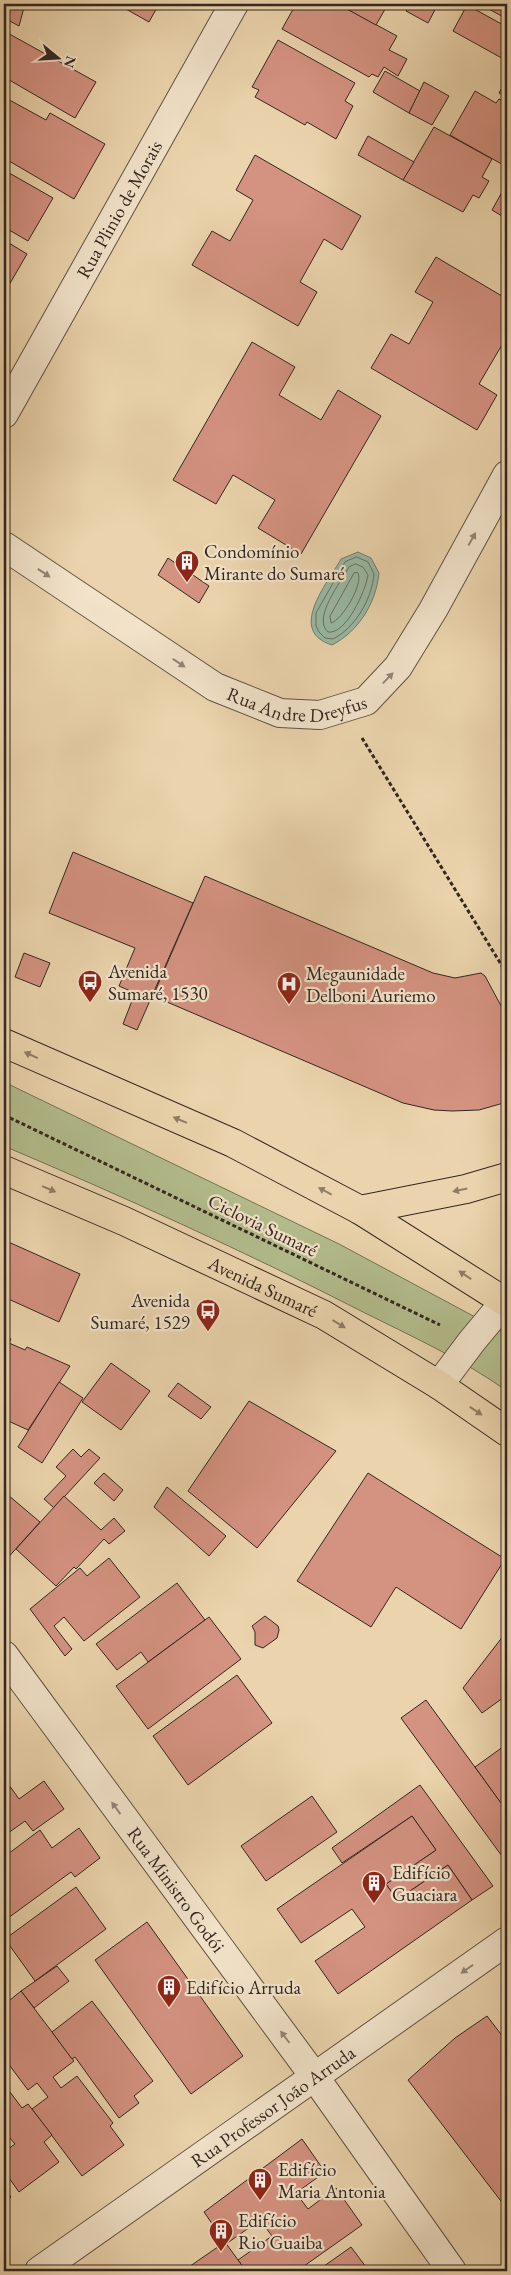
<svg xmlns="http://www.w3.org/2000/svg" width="511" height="2275" font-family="'EB Garamond',serif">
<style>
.green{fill:#b3bd8d;stroke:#737256}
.water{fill:#99b9a5;stroke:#707e70}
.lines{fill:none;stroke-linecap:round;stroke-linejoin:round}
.shore{stroke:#667062;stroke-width:1}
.building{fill:#d49281;stroke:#332620}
.minor-casing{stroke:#615243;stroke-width:30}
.primary-casing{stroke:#332620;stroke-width:30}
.path{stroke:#332620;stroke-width:3;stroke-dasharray:4 2.5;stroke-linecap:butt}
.minor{stroke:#f2e3ca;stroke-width:28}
.primary{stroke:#ebd4ad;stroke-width:28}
.oneway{fill:#928475}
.oneway2{fill:#8f7d66}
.labels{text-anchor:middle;stroke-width:4.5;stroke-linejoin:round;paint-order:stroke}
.street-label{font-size:19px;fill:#332620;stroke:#f2e3ca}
.poi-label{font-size:19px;fill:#332620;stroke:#f2e3ca;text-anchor:start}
</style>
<rect width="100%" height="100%" fill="#ebd4ad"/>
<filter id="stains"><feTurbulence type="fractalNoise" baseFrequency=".004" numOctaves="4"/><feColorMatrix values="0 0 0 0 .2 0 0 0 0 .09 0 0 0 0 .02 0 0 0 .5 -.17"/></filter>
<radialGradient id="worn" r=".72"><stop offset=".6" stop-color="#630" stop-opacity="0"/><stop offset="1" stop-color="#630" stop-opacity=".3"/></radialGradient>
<path class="green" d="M4,1082l335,162 166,89 2,2v56c-45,-32 -96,-55 -146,-80 -117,-60 -237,-114 -357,-165z"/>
<path class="water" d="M358,552l13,6 8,15c-3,30 -20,58 -47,72 -45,-14 -5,-61 9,-86z"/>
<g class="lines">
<g class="shore">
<path d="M357,557l11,5 6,12c-2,25 -19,54 -41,65l-8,-1 -6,-6 -3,-6v-13l29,-51z"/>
<path d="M356,564l7,3 5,8c-2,15 -22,60 -40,57 -16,-14 13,-50 21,-65z"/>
<path d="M358,573c6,11 -16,47 -27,50l-1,-7 24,-43z"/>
</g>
</g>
<g class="building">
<polygon points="4,4 25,4 19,26 4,18"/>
<polygon points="117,4 159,4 149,22"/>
<polygon points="296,4 338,4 397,36 389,50 407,59 398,76 384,67 378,77 372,74 369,77 282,29"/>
<polygon points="338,4 388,4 376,25"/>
<polygon points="410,4 438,4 428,23 406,11"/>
<polygon points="489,4 507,4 507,19 487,8"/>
<polygon points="467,5 507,27 507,61 453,31"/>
<polygon points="4,31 96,82 75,118 4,77"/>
<polygon points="278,40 355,83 345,101 353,106 336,139 307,122 305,125 255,97 259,90 252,87"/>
<polygon points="385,71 420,91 409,113 373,92"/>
<polygon points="507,78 507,98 499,93"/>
<polygon points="424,82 449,96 432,125 409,113"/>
<polygon points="475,91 496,103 499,99 507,103 507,167 450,135"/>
<polygon points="4,97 46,120 50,113 105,144 74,199 4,158"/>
<polygon points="434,127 492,159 482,177 489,181 479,198 473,195 463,212 403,180"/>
<polygon points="368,136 414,162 403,180 358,155"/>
<polygon points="255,155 361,216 342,250 324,239 300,282 317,292 298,326 192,265 212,231 230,241 253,200 236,190"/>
<polygon points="4,170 53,198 28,241 4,227"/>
<polygon points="507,183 507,219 492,210"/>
<polygon points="4,240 27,254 5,292 4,291"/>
<polygon points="436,257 507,299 507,345 503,343 479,384 497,395 477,430 371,368 391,334 409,344 433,302 415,292"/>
<polygon points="252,342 295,367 279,395 321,420 338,390 381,416 301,554 258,528 275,500 233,475 216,504 173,480"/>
<polygon points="168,558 209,586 199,603 158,575"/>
<polygon points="73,852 193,903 137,1030 123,1024 135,993 119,986 135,948 49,913"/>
<polygon points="205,876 433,973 455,978 481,973 485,976 507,1017 507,1102 479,1110 452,1111 434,1110 403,1103 153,996"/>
<polygon points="24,953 50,963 40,987 15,977"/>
<polygon points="4,1240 80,1274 59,1322 4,1297"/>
<polygon points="4,1336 11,1339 9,1343 25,1350 27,1347 70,1366 28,1430 4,1419"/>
<polygon points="111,1363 150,1391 121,1430 82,1402"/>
<polygon points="59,1382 83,1398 42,1463 18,1447"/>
<polygon points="178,1383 211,1407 201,1419 168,1396"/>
<polygon points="249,1401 336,1451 257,1548 188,1491"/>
<polygon points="73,1449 81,1457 89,1449 100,1458 54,1508 44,1499 66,1476 56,1467"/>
<polygon points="104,1473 123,1490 114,1501 94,1483"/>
<polygon points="368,1473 505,1559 461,1629 396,1587 371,1627 297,1581"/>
<polygon points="167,1487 226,1536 209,1556 154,1507"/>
<polygon points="8,1495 40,1522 4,1562 4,1533 8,1528 4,1525 4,1500"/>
<polygon points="64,1496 101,1530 114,1518 125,1531 109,1544 104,1539 76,1569 74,1567 56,1586 16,1549"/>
<polygon points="109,1558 140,1597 84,1641 64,1617 54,1626 72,1649 65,1656 30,1609 80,1568 87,1576"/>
<polygon points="177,1583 205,1620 148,1662 141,1652 117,1670 96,1644"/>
<polygon points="265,1616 278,1626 279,1630 277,1638 263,1648 255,1645 255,1632 252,1626"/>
<polygon points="209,1617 241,1659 148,1729 116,1686"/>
<polygon points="507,1631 507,1695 482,1713 463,1688"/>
<polygon points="237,1675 272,1723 188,1785 153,1736"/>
<polygon points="426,1700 507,1811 507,1863 401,1718"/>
<polygon points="507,1744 507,1799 501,1803 475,1767"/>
<polygon points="4,1778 19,1799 44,1781 64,1809 33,1831 25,1821 4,1836"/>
<polygon points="420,1785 493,1886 472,1900 448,1865 397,1900 386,1884 436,1850 412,1816 342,1863 332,1848"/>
<polygon points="312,1796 337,1832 266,1881 241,1846"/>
<polygon points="412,1816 436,1850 386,1884 397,1900 448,1865 472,1900 338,1994 315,1961 365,1927 352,1909 301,1943 277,1909"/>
<polygon points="79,1828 100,1858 75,1877 71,1872 4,1921 4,1857 40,1830 52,1848"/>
<polygon points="76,1887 106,1929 35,1981 5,1939"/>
<polygon points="147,1922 243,2056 191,2094 95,1960"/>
<polygon points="57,1966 69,1981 34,2008 21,1991"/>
<polygon points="21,1991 74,2061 53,2077 61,2088 77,2076 113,2123 110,2126 124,2145 82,2176 32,2109 48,2097 37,2083 28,2090 4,2058 4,2005"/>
<polygon points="92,2001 153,2081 134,2096 139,2103 119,2118 75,2057 72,2059 52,2032"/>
<polygon points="487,2016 507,2042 507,2209 408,2080 455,2038"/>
<polygon points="4,2084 22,2108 28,2104 52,2135 44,2142 59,2162 19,2192 4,2171 4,2152 15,2144 4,2131"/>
<polygon points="302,2139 325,2172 296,2193 308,2209 336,2188 362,2225 297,2271 246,2271 238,2260 272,2236 260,2220 226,2244 204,2212"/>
<polygon points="4,2187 11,2197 4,2202"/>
<polygon points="225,2242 246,2271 183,2271"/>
<polygon points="351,2247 369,2271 317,2271"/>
</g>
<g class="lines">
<defs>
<g id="minor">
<path id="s1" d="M4,414l230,-410"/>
<path id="s2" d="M4,546l211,141 65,26 40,2 46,-14 32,-34 35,-57 74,-135"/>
<polyline points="439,1385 472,1341 507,1299"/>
<path id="s3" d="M4,1655l310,421 138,195"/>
<path id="s4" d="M39,2271l468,-330"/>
</g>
<g id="primary">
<polyline points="4,1043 233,1143 360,1210 507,1303"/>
<path id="s5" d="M4,1170l120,51 200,94 115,70 68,47"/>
<polyline points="360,1210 466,1189 507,1177"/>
</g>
</defs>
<use href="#minor" class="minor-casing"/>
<use href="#primary" class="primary-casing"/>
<g class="path">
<polyline points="362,738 507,974"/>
<polyline points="4,1115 440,1325"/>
</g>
<use href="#minor" class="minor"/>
<use href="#primary" class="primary"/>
</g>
<defs><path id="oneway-solid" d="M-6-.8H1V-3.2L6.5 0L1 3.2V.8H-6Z" transform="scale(1.25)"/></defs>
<g class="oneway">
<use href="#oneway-solid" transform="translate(472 539) rotate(-61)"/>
<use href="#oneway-solid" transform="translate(44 573) rotate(34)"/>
<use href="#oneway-solid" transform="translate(179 663) rotate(34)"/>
<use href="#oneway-solid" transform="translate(388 678) rotate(-46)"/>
<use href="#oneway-solid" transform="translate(116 1808) rotate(-126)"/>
<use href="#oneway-solid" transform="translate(467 1969) rotate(145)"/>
<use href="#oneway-solid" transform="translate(285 2037) rotate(-127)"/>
</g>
<g class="oneway2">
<use href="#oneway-solid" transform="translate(31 1055) rotate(-156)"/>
<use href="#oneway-solid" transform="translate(180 1120) rotate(-157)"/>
<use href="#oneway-solid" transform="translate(49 1189) rotate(23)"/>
<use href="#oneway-solid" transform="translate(460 1190) rotate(168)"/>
<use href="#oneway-solid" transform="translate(325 1191) rotate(-152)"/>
<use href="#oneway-solid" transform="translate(465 1275) rotate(-147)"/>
<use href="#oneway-solid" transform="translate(339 1324) rotate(31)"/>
<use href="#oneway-solid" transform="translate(476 1411) rotate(34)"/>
</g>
<defs>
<symbol id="building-pin" viewBox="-11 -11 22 30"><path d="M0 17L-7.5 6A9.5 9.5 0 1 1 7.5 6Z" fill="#8f2418" stroke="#f2e3ca"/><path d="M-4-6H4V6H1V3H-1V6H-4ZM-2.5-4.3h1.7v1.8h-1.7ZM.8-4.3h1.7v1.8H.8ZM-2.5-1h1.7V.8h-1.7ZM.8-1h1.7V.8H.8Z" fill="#fff"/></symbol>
<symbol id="bus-pin" viewBox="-11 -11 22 30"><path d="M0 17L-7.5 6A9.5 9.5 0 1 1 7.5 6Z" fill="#8f2418" stroke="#f2e3ca"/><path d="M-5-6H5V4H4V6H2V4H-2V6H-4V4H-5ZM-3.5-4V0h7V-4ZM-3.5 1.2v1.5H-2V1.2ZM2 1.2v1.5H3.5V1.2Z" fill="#fff"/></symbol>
<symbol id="hospital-pin" viewBox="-11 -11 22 30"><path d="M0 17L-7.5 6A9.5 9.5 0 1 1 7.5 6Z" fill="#8f2418" stroke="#f2e3ca"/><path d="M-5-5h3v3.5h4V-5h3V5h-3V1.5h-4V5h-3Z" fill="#fff"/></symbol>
</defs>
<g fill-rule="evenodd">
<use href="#building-pin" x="173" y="548" width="28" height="38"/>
<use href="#bus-pin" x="76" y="968" width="28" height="38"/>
<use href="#hospital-pin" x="275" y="970" width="28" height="38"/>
<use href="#bus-pin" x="194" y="1297" width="28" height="38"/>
<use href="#building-pin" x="360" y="1869" width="28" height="38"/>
<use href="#building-pin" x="155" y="1973" width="28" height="38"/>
<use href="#building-pin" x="246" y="2166" width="28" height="38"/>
<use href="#building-pin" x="207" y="2217" width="28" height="38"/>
</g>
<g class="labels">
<g class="street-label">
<text dy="7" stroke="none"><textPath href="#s1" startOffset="235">Rua Plinio de Morais</textPath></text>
<text dy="7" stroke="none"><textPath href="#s2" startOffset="340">Rua Andre Dreyfus</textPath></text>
<text transform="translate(263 1225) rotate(26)" y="7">Ciclovia Sumaré</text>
<text dy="7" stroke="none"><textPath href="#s5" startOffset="284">Avenida Sumaré</textPath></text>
<text dy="7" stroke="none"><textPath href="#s3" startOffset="291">Rua Ministro Godói</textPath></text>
<text dy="7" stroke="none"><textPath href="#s4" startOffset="286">Rua Professor João Arruda</textPath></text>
</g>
<g class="poi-label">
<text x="204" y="558">Condomínio<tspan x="204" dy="22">Mirante do Sumaré</tspan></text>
<text x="108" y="978">Avenida<tspan x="108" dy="22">Sumaré, 1530</tspan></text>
<text x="306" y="980">Megaunidade<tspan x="306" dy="22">Delboni Auriemo</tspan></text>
<text x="190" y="1307" text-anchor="end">Avenida<tspan x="190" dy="22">Sumaré, 1529</tspan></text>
<text x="392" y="1879">Edifício<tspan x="392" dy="22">Guaciara</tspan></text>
<text x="186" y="1994">Edifício Arruda</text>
<text x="278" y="2176">Edifício<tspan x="278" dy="22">Maria Antonia</tspan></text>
<text x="238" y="2227">Edifício<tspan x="238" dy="22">Rio Guaiba</tspan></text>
</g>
</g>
<rect width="511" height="2275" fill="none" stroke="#ebd4ad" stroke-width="20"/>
<rect x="5" y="5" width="501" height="2265" fill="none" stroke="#332620" stroke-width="2.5"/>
<rect x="10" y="10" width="491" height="2255" fill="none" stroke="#332620"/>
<g transform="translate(58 58) rotate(108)" stroke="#f2e3ca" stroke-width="4" paint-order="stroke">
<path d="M0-4L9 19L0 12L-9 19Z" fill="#332620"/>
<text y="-8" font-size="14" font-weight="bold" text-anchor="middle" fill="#332620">N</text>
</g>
<rect width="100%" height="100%" filter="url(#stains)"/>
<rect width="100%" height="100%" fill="url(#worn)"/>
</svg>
